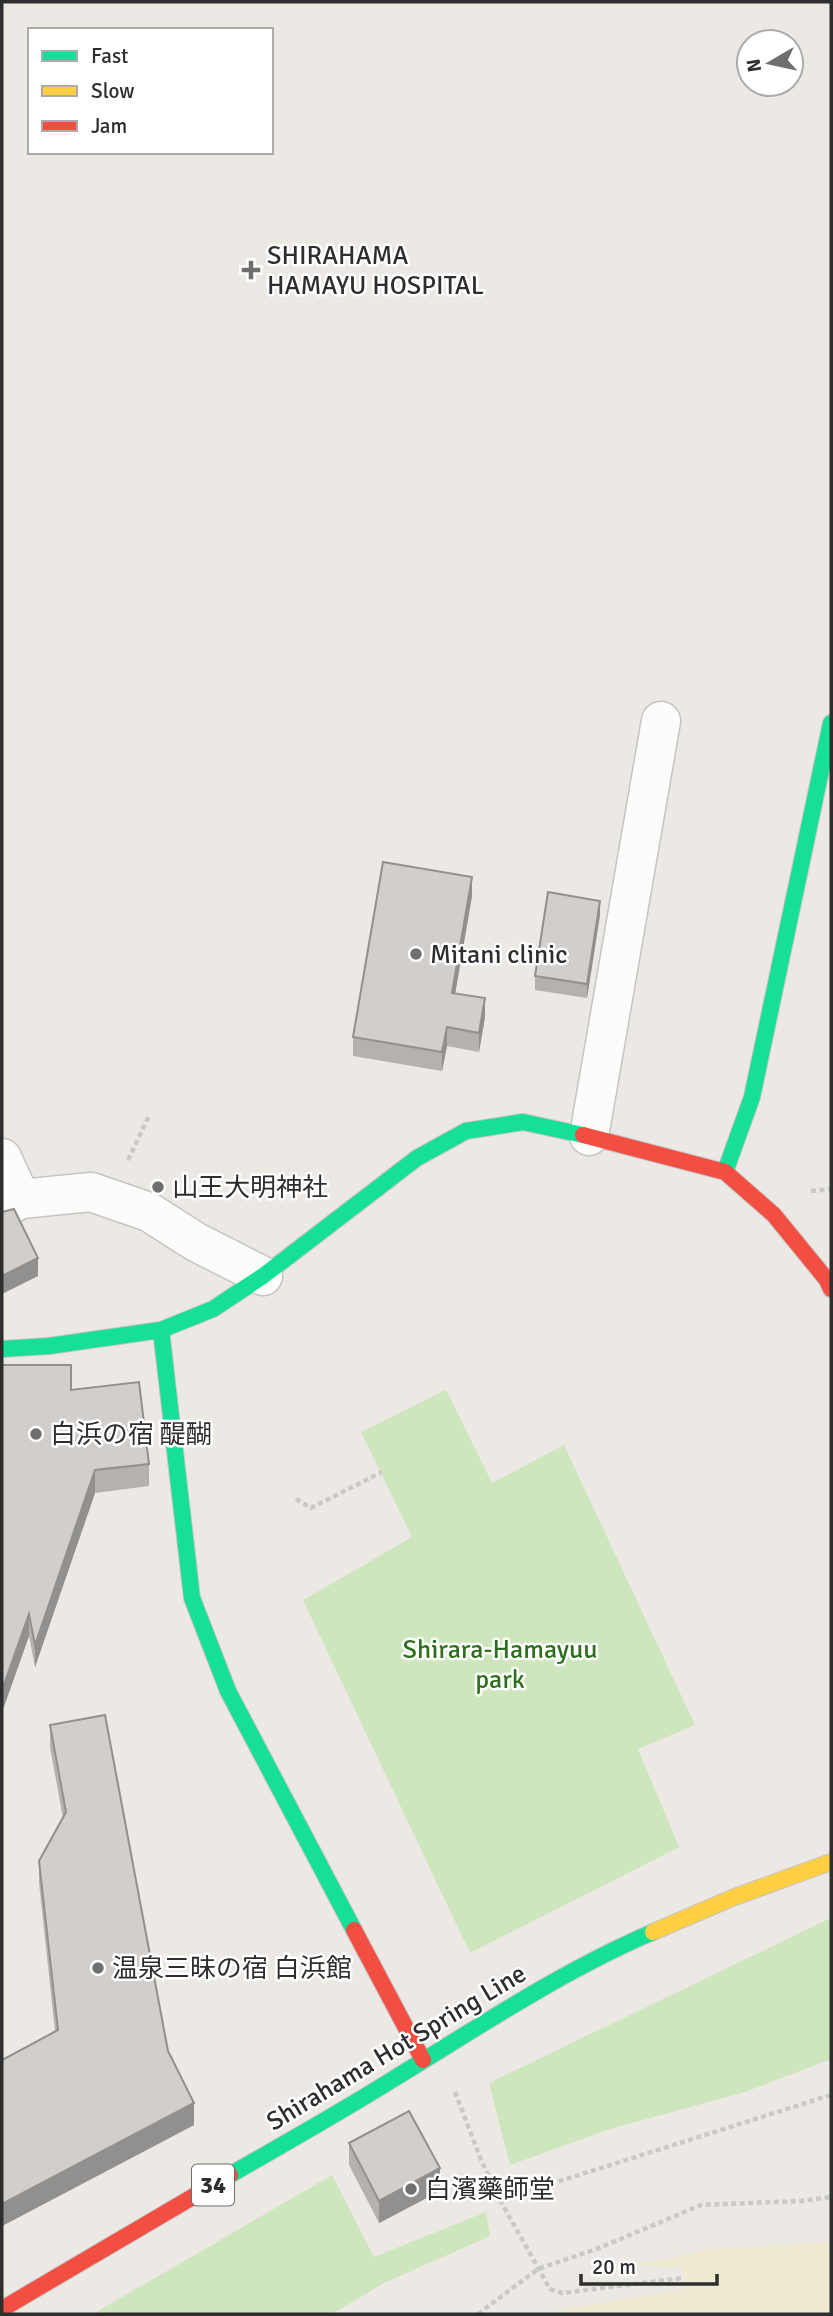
<svg xmlns="http://www.w3.org/2000/svg" width="833" height="2316" font-family="Signika,'Noto Sans JP',sans-serif">
<style>
.green{fill:#cee6be}
.sand{fill:#f0ead3}
.lines{fill:none;stroke-linecap:round;stroke-linejoin:round}
.street-casing{stroke:#c5c4c5;stroke-width:41}
.fast-casing{stroke:#c5c4c5;stroke-width:18}
.slow-casing{stroke:#c5c4c5;stroke-width:18}
.jam-casing{stroke:#c5c4c5;stroke-width:18}
.path{stroke:#c9c9c8;stroke-width:4.5;stroke-dasharray:5 3.5;stroke-linecap:butt}
.street{stroke:#fcfcfb;stroke-width:38}
.fast{stroke:#16e098;stroke-width:16}
.slow{stroke:#ffcf43;stroke-width:16}
.jam{stroke:#f24e42;stroke-width:16}
.wall{fill:#b4b1af}
.shaded-wall{fill:#92908e}
.building{fill:#d1cecb;stroke:#92908e;stroke-width:2}
.poi-dot{fill:#706f6e;stroke:#fff;stroke-width:2.5}
.labels{text-anchor:middle;stroke-width:5;stroke-linejoin:round;paint-order:stroke}
.shield{fill:#fff;stroke:#6d6d6d;stroke-width:2}
.shield-label{font-size:24px;font-weight:bold;fill:#2e2e2e}
.poi-label{font-size:26px;fill:#2e2e2e;stroke:#fff;text-anchor:start}
.park-label{font-size:26px;fill:#2c6e1b;stroke:#fff}
.street-label{font-size:26px;fill:#2e2e2e;stroke:#fff}
</style>
<rect width="100%" height="100%" fill="#ece8e4"/>
<g class="green">
<polygon points="446,1390 492,1483 564,1445 695,1725 638,1749 679,1847 470,1953 303,1600 412,1537 361,1432"/>
<polygon points="831,1918 831,2059 745,2092 610,2129 510,2165 489,2083"/>
<polygon points="332,2175 374,2257 486,2212 490,2236 384,2283 332,2314 93,2314"/>
</g>
<polygon class="sand" points="831,2242 831,2314 548,2314 554,2311 684,2289 681,2267 606,2265 656,2261 711,2249"/>
<g class="lines">
<defs>
<g id="street">
<polyline points="589,1136 661,721"/>
<polyline points="2,1158 21,1199"/>
<polyline points="2,1209 21,1199 91,1192 149,1212 196,1242 263,1276"/>
</g>
<g id="fast">
<polyline points="725,1172 752,1097 831,723"/>
<polyline points="161,1330 192,1598 228,1691 354,1930"/>
<polyline points="2,1349 49,1346 161,1330 213,1309 263,1276 417,1158 466,1131 523,1122 583,1135"/>
<path d="M230,2175c55,-32 111,-63 165,-97 85,-52 167,-107 258,-146"/>
</g>
<polyline id="slow" points="653,1932 732,1898 831,1862"/>
<g id="jam">
<polyline points="583,1135 725,1172 774,1215 827,1280 831,1289"/>
<polyline points="354,1930 423,2060"/>
<polyline points="2,2309 230,2175"/>
</g>
</defs>
<use href="#street" class="street-casing"/>
<use href="#fast" class="fast-casing"/>
<use href="#slow" class="slow-casing"/>
<use href="#jam" class="jam-casing"/>
<g class="path">
<polyline points="128,1160 149,1116"/>
<polyline points="811,1191 831,1189"/>
<polyline points="296,1499 311,1508 382,1472"/>
<polyline points="455,2092 481,2160 500,2200 831,2095"/>
<polyline points="500,2200 550,2289 562,2293 683,2278"/>
<polyline points="478,2314 538,2269 599,2248 701,2205 801,2201 831,2197"/>
</g>
<use href="#street" class="street"/>
<use href="#fast" class="fast"/>
<use href="#slow" class="slow"/>
<use href="#jam" class="jam"/>
</g>
<g class="wall">
<polygon points="472,896 455,993 485,1017 479,1052 447,1046 442,1071 353,1056 353,1037"/>
<polygon points="600,915 587,998 535,990 535,976"/>
<polygon points="71,1390 149,1464 149,1486 95,1493 35,1667 29,1636 2,1712"/>
<polygon points="50,1725 194,2125 2,2226 2,2060 55,2031 39,1883 39,1861 63,1818 50,1747"/>
<polygon points="349,2143 440,2191 379,2223 349,2165"/>
</g>
<g class="shaded-wall">
<polygon points="472,877 472,896 452,1012 452,993"/>
<polygon points="600,901 600,915 587,998 587,984"/>
<polygon points="485,998 485,1017 479,1052 479,1033"/>
<polygon points="447,1027 447,1046 442,1071 442,1052"/>
<polygon points="38,1258 38,1276 2,1294 2,1276"/>
<polygon points="95,1470 95,1493 35,1667 35,1645"/>
<polygon points="29,1614 29,1636 2,1712 2,1690"/>
<polygon points="194,2103 194,2125 2,2226 2,2204"/>
<polygon points="440,2168 440,2191 379,2223 379,2201"/>
</g>
<g class="building">
<polygon points="383,862 472,877 452,993 485,998 479,1033 447,1027 442,1052 353,1037"/>
<polygon points="548,892 600,901 587,984 535,976"/>
<polygon points="14,1209 38,1258 2,1276 2,1212"/>
<polygon points="2,1365 71,1365 71,1390 139,1382 149,1464 95,1470 35,1645 29,1614 2,1690"/>
<polygon points="105,1715 168,2051 194,2103 2,2204 2,2060 58,2030 39,1861 66,1812 50,1725"/>
<polygon points="409,2111 440,2168 379,2201 349,2143"/>
</g>
<g class="poi-dot">
<path d="M247.5 259.5h7v7h7v7h-7v7h-7v-7h-7v-7h7z"/>
<circle cx="416" cy="954" r="7"/>
<circle cx="158" cy="1187" r="7"/>
<circle cx="36" cy="1434" r="7"/>
<circle cx="98" cy="1968" r="7"/>
<circle cx="411" cy="2189" r="7"/>
</g>
<g class="labels">
<rect class="shield" x="192" y="2164.5" width="42" height="41" rx="5"/>
<g class="shield-label">
<text x="213" y="2193">34</text>
</g>
<g class="poi-label">
<text x="267" y="264">SHIRAHAMA<tspan x="267" dy="30">HAMAYU HOSPITAL</tspan></text>
<text x="430" y="963">Mitani clinic</text>
<text x="172" y="1196">山王大明神社</text>
<text x="50" y="1443">白浜の宿 醍醐</text>
<text x="112" y="1977">温泉三昧の宿 白浜館</text>
<text x="425" y="2198">白濱藥師堂</text>
</g>
<g class="park-label">
<text x="500" y="1658">Shirara-Hamayuu<tspan x="500" dy="30">park</tspan></text>
</g>
<g class="street-label">
<text transform="translate(396 2047) rotate(-31)" y="9">Shirahama Hot Spring Line</text>
</g>
</g>
<rect width="833" height="2316" fill="none" stroke="#2e2e2e" stroke-width="7"/>
<rect x="28" y="28" width="245" height="126" fill="#ffffff" stroke="#ababab" stroke-width="2"/>
<rect x="42" y="51" width="35" height="10" fill="#16e098" stroke="#ababab" stroke-width="2"/>
<text x="91" y="63" font-size="21" fill="#2e2e2e">Fast</text>
<rect x="42" y="86" width="35" height="10" fill="#ffcf43" stroke="#ababab" stroke-width="2"/>
<text x="91" y="98" font-size="21" fill="#2e2e2e">Slow</text>
<rect x="42" y="121" width="35" height="10" fill="#f24e42" stroke="#ababab" stroke-width="2"/>
<text x="91" y="133" font-size="21" fill="#2e2e2e">Jam</text>
<g transform="translate(770 63) rotate(261)"><circle r="33" fill="#ffffff" stroke="#ababab" stroke-width="2"/>
<path d="M0-5L12 26L0 18L-12 26Z" fill="#706f6e"/>
<text y="-10" font-size="19" font-weight="bold" text-anchor="middle" fill="#2e2e2e">N</text>
</g>
<path d="M581 2274v10h136v-10" fill="none" stroke="#2e2e2e" stroke-width="3.5"/>
<text x="592" y="2274" font-size="21" fill="#2e2e2e" stroke="#ffffff" stroke-width="5" paint-order="stroke">20 m</text>
</svg>
